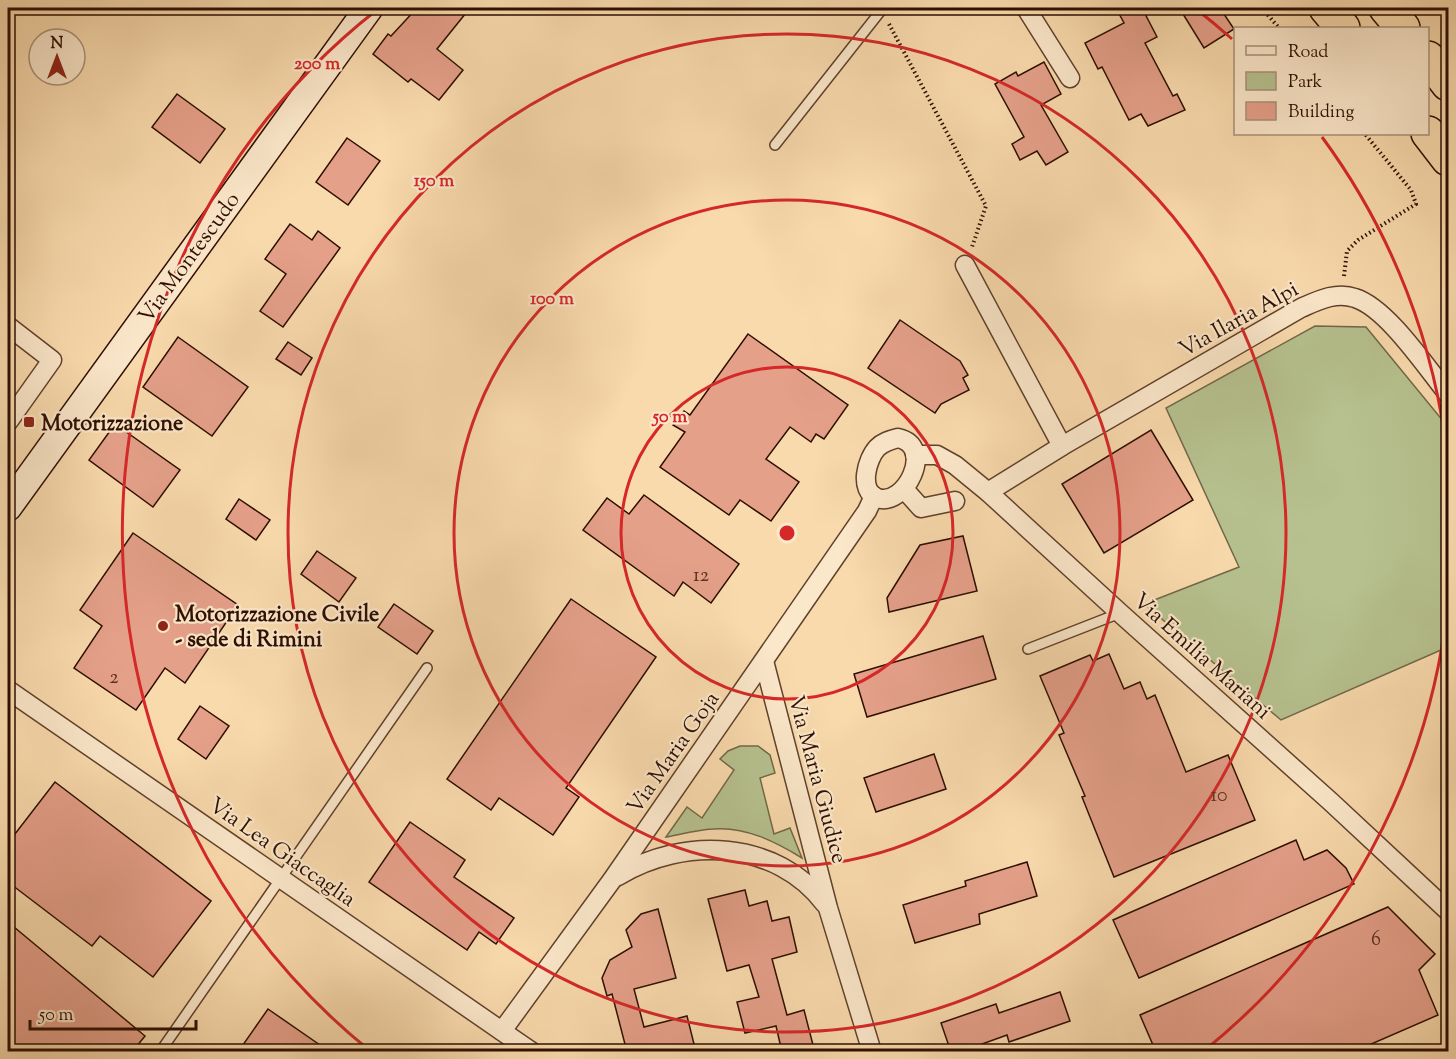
<svg xmlns="http://www.w3.org/2000/svg" width="1456" height="1059" font-family="'Sorts Mill Goudy',serif">
<style>
.green{fill:#b6c18f;stroke:#726848;stroke-width:1.5}
.building{fill:#e5a08a;stroke:#2d0e00;stroke-width:1.5}
.lines{fill:none;stroke-linecap:round;stroke-linejoin:round}
.lane-casing{stroke:#60412b;stroke-width:12}
.street-casing{stroke:#60412b;stroke-width:21}
.secondary-casing{stroke:#2d0e00;stroke-width:30}
.highway-casing{stroke:#2d0e00;stroke-width:36}
.path{stroke:#2d0e00;stroke-width:4;stroke-dasharray:1.5 3;stroke-linecap:butt}
.lane{stroke:#fbe7ca;stroke-width:9}
.street{stroke:#fbe7ca;stroke-width:18}
.secondary{stroke:#fbe7ca;stroke-width:27}
.highway{stroke:#f9daad;stroke-width:33}
.ring{fill:none;stroke:#d62828;stroke-width:3}
.poi-dot{fill:#8f2418;stroke:#fbe7ca;stroke-width:2}
.labels{text-anchor:middle;stroke-width:4.5;stroke-linejoin:round;paint-order:stroke}
.number-label{font-size:20px;fill:#5b3222}
.street-label{font-size:22px;fill:#2d0e00;stroke:#fbe7ca}
.poi-label{font-size:22px;font-weight:bold;fill:#2d0e00;stroke:#fbe7ca;text-anchor:start}
.centre{fill:#d62828;stroke:#fbe7ca;stroke-width:3}
.ring-label{font-size:18px;text-anchor:middle;font-weight:bold;fill:#d62828;stroke:#fbe7ca;stroke-width:4.5;stroke-linejoin:round;paint-order:stroke}
</style>
<rect width="100%" height="100%" fill="#f9daad"/>
<filter id="stains"><feTurbulence type="fractalNoise" baseFrequency=".00333" numOctaves="4"/><feColorMatrix values="0 0 0 0 .2 0 0 0 0 .09 0 0 0 0 .02 0 0 0 .5 -.17"/></filter>
<radialGradient id="worn" r=".72"><stop offset=".6" stop-color="#630" stop-opacity="0"/><stop offset="1" stop-color="#630" stop-opacity=".3"/></radialGradient>
<g class="green">
<polygon points="1315,326 1366,327 1448,427 1448,647 1281,720 1144,604 1239,567 1166,408"/>
<path d="M740,746h18l12,9 5,18 -15,5 14,56 16,-6 12,30c-26,-16 -57,-32 -89,-29 -16,1 -31,5 -47,8l21,-30 15,11 32,-48 -14,-11 8,-8z"/>
</g>
<g class="building">
<polygon points="417,8 470,8 437,49 463,70 439,100 411,79 408,82 373,54 388,34 391,36"/>
<polygon points="1116,8 1142,8 1157,37 1145,43 1173,96 1177,94 1185,110 1148,126 1141,114 1129,120 1102,67 1098,69 1085,43 1124,23"/>
<polygon points="1194,8 1220,8 1234,29 1204,48 1183,14"/>
<polygon points="1044,62 1061,94 1041,105 1068,152 1046,165 1037,151 1020,160 1012,144 1024,137 995,84 1016,72 1018,76"/>
<polygon points="177,94 225,129 200,163 152,127"/>
<polygon points="347,138 380,161 348,205 316,182"/>
<polygon points="290,224 312,240 318,231 340,248 283,327 260,311 286,274 265,259"/>
<polygon points="900,320 960,361 968,375 963,378 969,390 941,404 935,413 868,368"/>
<polygon points="748,334 848,405 824,439 816,434 811,442 790,427 766,459 799,482 771,521 740,500 729,515 660,467 685,432 673,425 684,411 690,415"/>
<polygon points="178,337 248,387 212,436 143,387"/>
<polygon points="288,342 312,358 301,375 276,359"/>
<polygon points="115,424 180,470 153,507 89,460"/>
<polygon points="1151,430 1193,500 1104,553 1062,484"/>
<polygon points="644,495 739,564 711,603 683,582 674,596 583,530 607,498 629,514"/>
<polygon points="239,499 270,520 256,540 226,519"/>
<polygon points="133,533 238,605 185,683 165,668 136,710 74,668 102,626 80,610"/>
<polygon points="963,536 977,591 889,612 887,598 920,545"/>
<polygon points="317,551 356,578 339,602 301,574"/>
<polygon points="571,599 656,657 566,788 579,797 553,835 499,798 491,810 447,779"/>
<polygon points="394,604 433,631 417,654 378,627"/>
<polygon points="983,636 996,679 867,717 854,674"/>
<polygon points="1109,654 1124,689 1140,682 1147,699 1155,695 1186,772 1228,755 1255,820 1114,877 1082,797 1085,796 1059,735 1064,733 1040,676 1090,655 1093,661"/>
<polygon points="200,706 229,726 206,759 178,739"/>
<polygon points="934,754 946,789 876,812 864,778"/>
<polygon points="55,782 211,901 153,977 100,936 92,946 8,882 8,843"/>
<polygon points="410,822 465,860 454,877 514,918 496,944 479,932 467,950 369,882"/>
<polygon points="1296,840 1304,860 1327,850 1346,868 1354,884 1139,978 1113,920"/>
<polygon points="1027,862 1037,896 979,914 980,924 915,943 903,905 966,886 965,881"/>
<polygon points="745,890 749,906 767,901 772,921 789,917 797,952 772,959 787,1015 804,1010 813,1045 782,1052 776,1026 745,1033 737,1002 759,997 749,965 727,971 708,899"/>
<polygon points="1388,907 1435,954 1419,970 1438,1015 1353,1052 1156,1052 1140,1015"/>
<polygon points="658,909 676,978 634,989 644,1027 687,1016 696,1052 627,1052 612,994 607,996 602,978 610,960 632,947 626,930 641,914"/>
<polygon points="8,922 145,1036 132,1052 8,1052"/>
<polygon points="1060,992 1070,1021 1009,1042 1007,1035 960,1052 951,1052 941,1023 996,1004 999,1013"/>
<polygon points="268,1009 330,1052 238,1052"/>
</g>
<g class="lines">
<defs>
<g id="lane">
<polyline points="775,145 883,8"/>
<polyline points="1028,649 1120,613"/>
<polyline points="160,1052 427,668"/>
</g>
<g id="street">
<polyline points="1026,8 1070,78"/>
<polyline points="965,265 1062,446"/>
<polyline points="8,326 52,360 8,422"/>
<path d="M898,438c38,8 7,70 -21,60 -19,-8 -10,-39 0,-50 6,-6 13,-8 21,-10z"/>
<polyline points="915,455 937,455 955,465 988,492 1120,613 1331,802 1448,911"/>
<polyline points="904,489 921,508 955,501"/>
<path d="M988,492l74,-46 239,-138c16,-7 35,-17 54,-10 32,10 71,69 93,96"/>
<polyline points="764,661 828,908 872,1052"/>
<polyline points="8,690 532,1052"/>
<path d="M618,876c66,-40 159,-36 207,28"/>
<polyline points="502,1031 612,880 867,511 874,496"/>
</g>
<polyline id="secondary" points="8,507 369,8"/>
<g id="highway">
<polyline points="1326,8 1343,28"/>
<polyline points="1386,8 1403,28"/>
<polyline points="1428,58 1448,84"/>
<polyline points="1428,133 1448,159"/>
</g>
</defs>
<use href="#lane" class="lane-casing"/>
<use href="#street" class="street-casing"/>
<use href="#secondary" class="secondary-casing"/>
<use href="#highway" class="highway-casing"/>
<g class="path">
<polyline points="1262,8 1279,28"/>
<polyline points="889,24 986,206 972,247"/>
<polyline points="1344,276 1347,251 1358,240 1416,204 1411,190 1365,134"/>
</g>
<use href="#lane" class="lane"/>
<use href="#street" class="street"/>
<use href="#secondary" class="secondary"/>
<use href="#highway" class="highway"/>
</g>
<g class="ring">
<circle cx="787" cy="533" r="166"/>
<circle cx="787" cy="533" r="333"/>
<circle cx="787" cy="533" r="499"/>
<path d="M1448 603A665 665 0 0 1 1205 1050M369 1050A665 665 0 0 1 378 9M1196 9A665 665 0 0 1 1232 39M1322 137A665 665 0 0 1 1448 463"/>
</g>
<g class="poi-dot">
<rect x="23" y="416" width="12" height="12" rx="3"/>
<circle cx="163" cy="626" r="6"/>
</g>
<g class="labels">
<g class="number-label">
<text x="701" y="581">12</text>
<text x="114" y="683">2</text>
<text x="1219" y="801">10</text>
<text x="1376" y="945">6</text>
</g>
<g class="street-label">
<text transform="translate(188 257) rotate(-54)" y="8">Via Montescudo</text>
<text transform="translate(1238 318) rotate(-29)" y="8">Via Ilaria Alpi</text>
<text transform="translate(1203 655) rotate(42)" y="8">Via Emilia Mariani</text>
<text transform="translate(672 752) rotate(-55)" y="8">Via Maria Goja</text>
<text transform="translate(819 779) rotate(75)" y="8">Via Maria Giudice</text>
<text transform="translate(283 851) rotate(35)" y="8">Via Lea Giaccaglia</text>
</g>
<g class="poi-label">
<text x="41" y="430">Motorizzazione</text>
<text x="175" y="621">Motorizzazione Civile<tspan x="175" dy="25">- sede di Rimini</tspan></text>
</g>
</g>
<circle cx="787" cy="533" r="9" class="centre"/>
<g class="ring-label">
<text x="317" y="69">200 m</text>
<text x="434" y="186">150 m</text>
<text x="552" y="304">100 m</text>
<text x="670" y="422">50 m</text>
</g>
<rect width="1456" height="1059" fill="none" stroke="#f9daad" stroke-width="30"/>
<rect x="9" y="9" width="1438" height="1041" fill="none" stroke="#2d0e00" stroke-width="3"/>
<rect x="15" y="15" width="1426" height="1029" fill="none" stroke="#2d0e00" stroke-width="1.5"/>
<rect x="1234" y="27" width="195" height="108" fill="#fbe7ca" stroke="#a99079" stroke-width="1.5"/>
<rect x="1246" y="46" width="30" height="9" fill="#fbe7ca" stroke="#a99079" stroke-width="1.5"/>
<text x="1288" y="57" font-size="18" fill="#2d0e00">Road</text>
<rect x="1246" y="72" width="30" height="18" fill="#b6c18f" stroke="#a99079" stroke-width="1.5"/>
<text x="1288" y="87" font-size="18" fill="#2d0e00">Park</text>
<rect x="1246" y="102" width="30" height="18" fill="#e5a08a" stroke="#a99079" stroke-width="1.5"/>
<text x="1288" y="117" font-size="18" fill="#2d0e00">Building</text>
<g transform="translate(57 57)"><circle r="28" fill="#fbe7ca" stroke="#a99079" stroke-width="1.5"/>
<path d="M0-4.5L10 22L0 15L-10 22Z" fill="#8f2418"/>
<text y="-9" font-size="16" font-weight="bold" text-anchor="middle" fill="#2d0e00">N</text>
</g>
<path d="M30 1020v9h166v-9" fill="none" stroke="#2d0e00" stroke-width="3"/>
<text x="39" y="1020" font-size="18" fill="#2d0e00" stroke="#fbe7ca" stroke-width="4.5" paint-order="stroke">50 m</text>
<rect width="100%" height="100%" filter="url(#stains)"/>
<rect width="100%" height="100%" fill="url(#worn)"/>
</svg>
